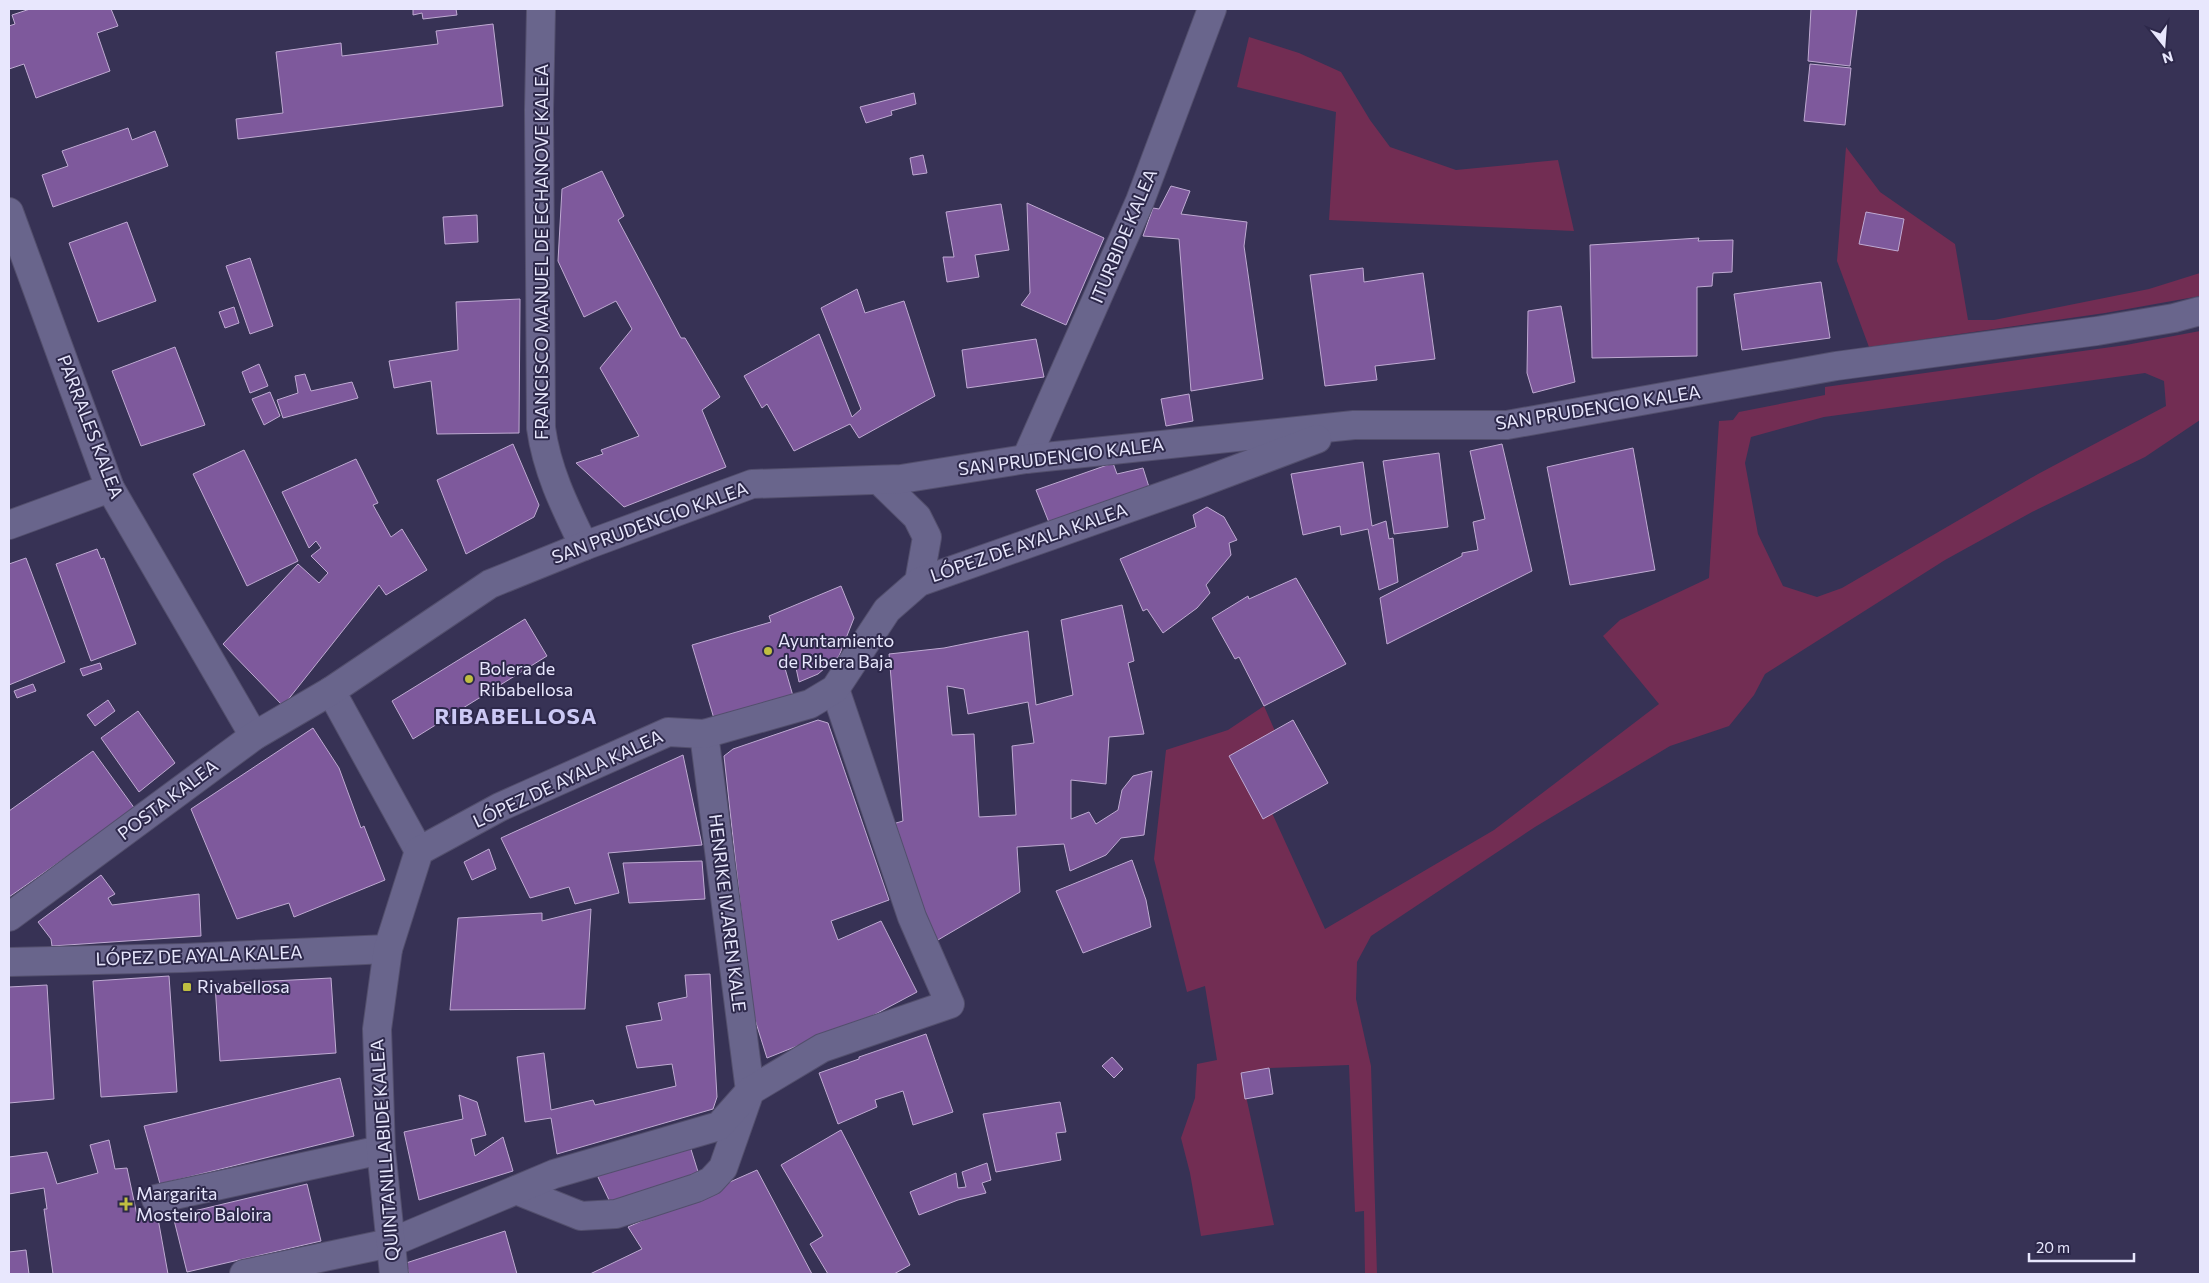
<svg xmlns="http://www.w3.org/2000/svg" width="2209" height="1283" font-family="Commissioner,sans-serif">
<style>
.green{fill:#722d53;fill-rule:evenodd}
.building{fill:#7e599c;stroke:#bfaad2;fill-rule:evenodd}
.lines{fill:none;stroke-linecap:round;stroke-linejoin:round}
.street-casing{stroke:#534f6d;stroke-width:30}
.secondary-casing{stroke:#534f6d;stroke-width:30}
.street{stroke:#69658c;stroke-width:28}
.secondary{stroke:#69658c;stroke-width:28}
.poi-dot{fill:#bfbe41;stroke:#2d284a;stroke-width:2}
.labels{text-anchor:middle;stroke-width:4;stroke-linejoin:round;paint-order:stroke}
.street-label{font-size:18px;fill:#e8e7fd;stroke:#2d284a}
.poi-label{font-size:18px;fill:#e8e7fd;stroke:#2d284a;text-anchor:start}
.district-label{font-size:22px;font-weight:bold;letter-spacing:1px;fill:#ccc9f5;stroke:#2d284a}
</style>
<rect width="100%" height="100%" fill="#373255"/>
<g class="green">
<polygon points="1249,37 1299,53 1341,72 1370,120 1390,147 1456,170 1558,160 1574,231 1329,220 1336,112 1237,87"/>
<polygon points="1846,147 1880,192 1955,244 1968,320 1994,320 2149,289 2200,273 2200,296 2105,313 1869,347 1837,261"/>
<path d="M2200,331v89l-55,37 -113,55 -87,48 -180,114 -11,21 -25,31 -59,20 -135,81 -164,109 -14,26 -1,37 15,67 6,208h-12l-1,-63 -9,1 -6,-147 -80,3 -28,5 33,152 -73,11 -11,-63 -9,-35 14,-40 2,-34 20,-4 -12,-74 -18,6 -33,-133 12,-109 62,-20 36,-24 11,25 -46,25 34,62 9,-5 53,116 169,-99 165,-126 -56,-68 17,-16 89,-42 10,-157 14,-1 6,-8 86,-17v-8l301,-42zM2145,373l19,8 2,25 -128,68 -196,114 -25,9 -34,-11 -25,-52 -13,-71 6,-26 73,-20z"/>
</g>
<g class="building">
<polygon points="30,9 111,9 118,26 97,33 110,71 36,98 24,64 9,69 9,26 15,24 12,15"/>
<polygon points="413,9 456,9 457,15 423,19 422,13 413,15"/>
<polygon points="1811,9 1857,9 1850,66 1808,61"/>
<polygon points="493,24 503,106 238,139 236,119 283,113 276,52 341,43 342,56 438,44 436,31"/>
<polygon points="1810,64 1851,68 1845,125 1804,121"/>
<polygon points="914,93 916,104 891,111 892,115 866,123 860,107"/>
<polygon points="128,128 132,140 155,131 168,166 53,207 42,175 68,166 62,151"/>
<polygon points="923,155 927,173 913,175 910,158"/>
<polygon points="602,171 624,216 618,220 681,338 685,338 720,397 702,410 726,467 624,507 576,463 603,454 601,450 639,436 600,368 632,329 616,301 584,317 558,261 562,189"/>
<polygon points="1171,186 1190,191 1181,214 1247,222 1244,246 1263,379 1191,391 1179,239 1143,236 1153,208 1159,209"/>
<polygon points="1027,203 1104,238 1066,325 1021,305 1030,293"/>
<polygon points="1001,204 1009,250 975,255 979,277 947,282 943,257 954,257 946,212"/>
<polygon points="1866,212 1904,219 1898,251 1859,244"/>
<polygon points="477,215 478,242 445,244 443,217"/>
<polygon points="127,222 156,301 98,322 69,243"/>
<polygon points="1699,238 1698,241 1733,240 1732,272 1713,273 1712,286 1697,287 1697,356 1592,358 1590,245"/>
<polygon points="250,258 273,326 250,334 226,266"/>
<polygon points="1363,268 1364,282 1423,273 1435,359 1375,366 1377,380 1325,386 1310,275"/>
<polygon points="1821,282 1830,338 1742,350 1734,294"/>
<polygon points="857,289 865,313 904,301 935,396 859,438 850,424 794,451 767,404 762,408 744,376 819,334 852,417 861,409 821,308"/>
<polygon points="520,299 519,433 437,434 431,381 394,388 389,361 458,350 456,302"/>
<polygon points="1561,306 1575,382 1533,393 1527,373 1528,311"/>
<polygon points="234,307 239,323 225,328 219,312"/>
<polygon points="1036,339 1044,377 967,388 962,350"/>
<polygon points="175,347 205,425 141,446 112,371"/>
<polygon points="259,364 268,386 250,393 242,372"/>
<polygon points="305,374 311,391 352,382 358,398 283,418 277,400 298,393 295,376"/>
<polygon points="270,392 280,416 264,425 252,399"/>
<polygon points="1189,394 1193,421 1166,426 1161,399"/>
<polygon points="513,444 539,505 534,517 466,554 437,480"/>
<polygon points="1502,444 1532,571 1387,644 1380,598 1462,556 1462,553 1478,550 1473,522 1485,519 1470,451"/>
<polygon points="1633,448 1655,570 1570,585 1547,467"/>
<polygon points="244,450 298,561 247,586 193,474"/>
<polygon points="1439,453 1448,527 1394,534 1383,461"/>
<polygon points="356,459 378,503 373,505 391,537 402,529 427,570 386,595 379,585 283,706 223,644 298,564 319,583 328,573 311,556 321,548 316,541 309,548 282,492"/>
<polygon points="1363,462 1372,526 1386,521 1389,539 1393,538 1398,582 1379,590 1368,529 1341,535 1340,526 1303,535 1291,474"/>
<polygon points="1113,463 1117,474 1143,468 1149,487 1050,525 1036,490"/>
<polygon points="1207,507 1224,517 1237,540 1229,543 1231,555 1206,585 1210,593 1197,608 1163,633 1147,609 1143,611 1120,559 1196,527 1193,515"/>
<polygon points="97,549 101,559 104,558 136,644 91,661 56,564"/>
<polygon points="26,558 65,662 9,685 9,564"/>
<polygon points="1296,578 1346,664 1264,706 1239,657 1235,659 1212,618 1248,596 1249,599"/>
<polygon points="841,586 854,618 839,656 818,674 799,682 795,663 784,665 793,696 715,722 692,645 771,622 769,616"/>
<path d="M1122,605l12,56 -6,2 16,71 -35,3 -3,47 -35,-4v39l18,-7 7,12 22,-14 4,-20 11,-14 19,-5 -8,64 -23,3 -15,17 -36,16 -6,-27 -47,3 3,45 -89,52 -42,-119 14,-4 -14,-167 55,-6 84,-17 8,74 37,-10 -12,-75zM947,686l17,3 4,25 60,-12 6,41 -22,3 4,69 -37,2 -5,-83 -22,1z"/>
<polygon points="525,619 547,656 413,739 392,701"/>
<polygon points="100,663 102,669 83,676 80,669"/>
<polygon points="33,684 36,691 17,698 14,691"/>
<polygon points="108,700 115,711 95,726 87,715"/>
<polygon points="138,711 175,763 139,792 101,738"/>
<polygon points="818,720 828,723 889,900 831,921 838,940 881,921 917,992 870,1017 767,1058 752,1010 724,756 733,749"/>
<polygon points="1293,720 1328,783 1263,819 1229,756"/>
<polygon points="313,728 339,768 361,828 364,826 385,880 294,917 289,903 237,919 191,809"/>
<polygon points="93,751 135,809 9,897 9,811"/>
<polygon points="683,755 702,845 608,853 619,893 575,904 569,887 530,898 501,838"/>
<polygon points="489,849 496,869 472,880 464,862"/>
<polygon points="1132,860 1146,900 1151,927 1083,953 1056,891"/>
<polygon points="702,861 705,899 629,903 623,863"/>
<polygon points="101,875 115,894 108,898 112,905 199,894 201,936 52,946 51,939 38,922"/>
<polygon points="591,909 585,1009 450,1010 458,918 542,913 542,921"/>
<polygon points="710,974 717,1097 713,1109 557,1154 551,1118 525,1122 517,1057 544,1053 551,1110 593,1100 595,1105 676,1086 672,1064 637,1068 626,1026 662,1020 658,1003 687,997 685,975"/>
<polygon points="169,976 177,1092 101,1097 93,981"/>
<polygon points="331,978 336,1053 220,1061 215,984"/>
<polygon points="47,985 54,1099 9,1103 9,987"/>
<polygon points="926,1034 953,1112 913,1125 903,1091 875,1100 877,1107 838,1124 819,1073 859,1059 859,1057"/>
<polygon points="1112,1057 1123,1069 1114,1078 1102,1066"/>
<polygon points="1269,1068 1273,1094 1245,1099 1241,1073"/>
<polygon points="340,1078 354,1136 160,1184 144,1126"/>
<polygon points="459,1095 477,1102 486,1135 471,1139 475,1156 503,1137 513,1171 419,1200 404,1132 463,1119"/>
<polygon points="1060,1102 1066,1132 1056,1133 1061,1160 996,1172 983,1114"/>
<polygon points="841,1130 910,1265 894,1274 828,1274 810,1244 823,1236 781,1165"/>
<polygon points="109,1140 115,1169 127,1168 137,1215 157,1213 168,1274 53,1274 44,1209 47,1209 44,1188 9,1194 9,1157 47,1152 57,1184 98,1173 90,1145"/>
<polygon points="689,1143 699,1175 610,1202 597,1175"/>
<polygon points="987,1163 991,1180 982,1183 986,1193 958,1200 919,1215 910,1192 956,1173 958,1188 966,1187 962,1172"/>
<polygon points="757,1170 812,1274 590,1274 642,1249 628,1227"/>
<polygon points="307,1184 321,1241 187,1272 173,1216"/>
<polygon points="505,1231 517,1274 409,1274 406,1263"/>
<polygon points="26,1250 29,1274 9,1274 9,1252"/>
</g>
<g class="lines">
<defs>
<g id="street">
<polyline points="9,212 110,488 254,736"/>
<polyline points="1026,459 1140,201 1212,9"/>
<polyline points="879,480 917,517 927,537 919,582"/>
<polyline points="9,525 110,488"/>
<polyline points="331,691 419,851"/>
<polyline points="516,1190 581,1216 616,1214 696,1188 711,1181 723,1168 750,1091 704,734"/>
<polyline points="156,1199 381,1150"/>
<polyline points="244,1274 390,1243 554,1174 719,1126 750,1091 822,1048 950,1004 912,917 835,689"/>
</g>
<g id="secondary">
<path d="M541,9l-2,101 2,318c6,43 24,79 43,118"/>
<polyline points="9,917 254,736 331,691 490,584 584,546 752,484 901,479 1026,459 1354,425 1507,425 1836,366 2097,331 2174,318 2200,311"/>
<polyline points="9,962 183,958 388,949"/>
<polyline points="394,1274 381,1150 377,1029 388,949 419,851 500,807 668,732 704,734 810,704 835,689 887,610 919,582 1197,484 1317,439"/>
</g>
</defs>
<use href="#street" class="street-casing"/>
<use href="#secondary" class="secondary-casing"/>
<use href="#street" class="street"/>
<use href="#secondary" class="secondary"/>
</g>
<g class="poi-dot">
<circle cx="768" cy="651" r="5"/>
<circle cx="469" cy="679" r="5"/>
<rect x="182" y="982" width="10" height="10" rx="2.5"/>
<path d="M123.5 1196.5h5v5h5v5h-5v5h-5v-5h-5v-5h5z"/>
</g>
<g class="labels">
<g class="street-label">
<text transform="translate(1124 236) rotate(-67)" y="6">ITURBIDE KALEA</text>
<text transform="translate(542 252) rotate(-90)" y="6">FRANCISCO MANUEL DE ECHANOVE KALEA</text>
<text transform="translate(1598 408) rotate(-9)" y="6">SAN PRUDENCIO KALEA</text>
<text transform="translate(90 427) rotate(69)" y="6">PARRALES KALEA</text>
<text transform="translate(1061 457) rotate(-7)" y="6">SAN PRUDENCIO KALEA</text>
<text transform="translate(650 523) rotate(-20)" y="6">SAN PRUDENCIO KALEA</text>
<text transform="translate(1029 543) rotate(-19)" y="6">LÓPEZ DE AYALA KALEA</text>
<text transform="translate(568 779) rotate(-25)" y="6">LÓPEZ DE AYALA KALEA</text>
<text transform="translate(168 800) rotate(-37)" y="6">POSTA KALEA</text>
<text transform="translate(727 913) rotate(83)" y="6">HENRIKE IV.AREN KALE</text>
<text transform="translate(199 956) rotate(-2)" y="6">LÓPEZ DE AYALA KALEA</text>
<text transform="translate(385 1150) rotate(-94)" y="6">QUINTANILLABIDE KALEA</text>
</g>
<g class="poi-label">
<text x="778" y="647">Ayuntamiento<tspan x="778" dy="21">de Ribera Baja</tspan></text>
<text x="479" y="675">Bolera de<tspan x="479" dy="21">Ribabellosa</tspan></text>
<text x="197" y="993">Rivabellosa</text>
<text x="136" y="1200">Margarita<tspan x="136" dy="21">Mosteiro Baloira</tspan></text>
</g>
<g class="district-label">
<text x="516" y="724">RIBABELLOSA</text>
</g>
</g>
<rect width="2209" height="1283" fill="none" stroke="#e8e7fd" stroke-width="20"/>
<g transform="translate(2164 45) rotate(163)" stroke="#2d284a" stroke-width="4" paint-order="stroke">
<path d="M0-4L9 19L0 12L-9 19Z" fill="#e8e7fd"/>
<text y="-8" font-size="14" font-weight="bold" text-anchor="middle" fill="#e8e7fd">N</text>
</g>
<path d="M2029 1253v8h105v-8" fill="none" stroke="#e8e7fd" stroke-width="2.5"/>
<text x="2036" y="1253" font-size="15" fill="#e8e7fd" stroke="#2d284a" stroke-width="4" paint-order="stroke">20 m</text>
</svg>
